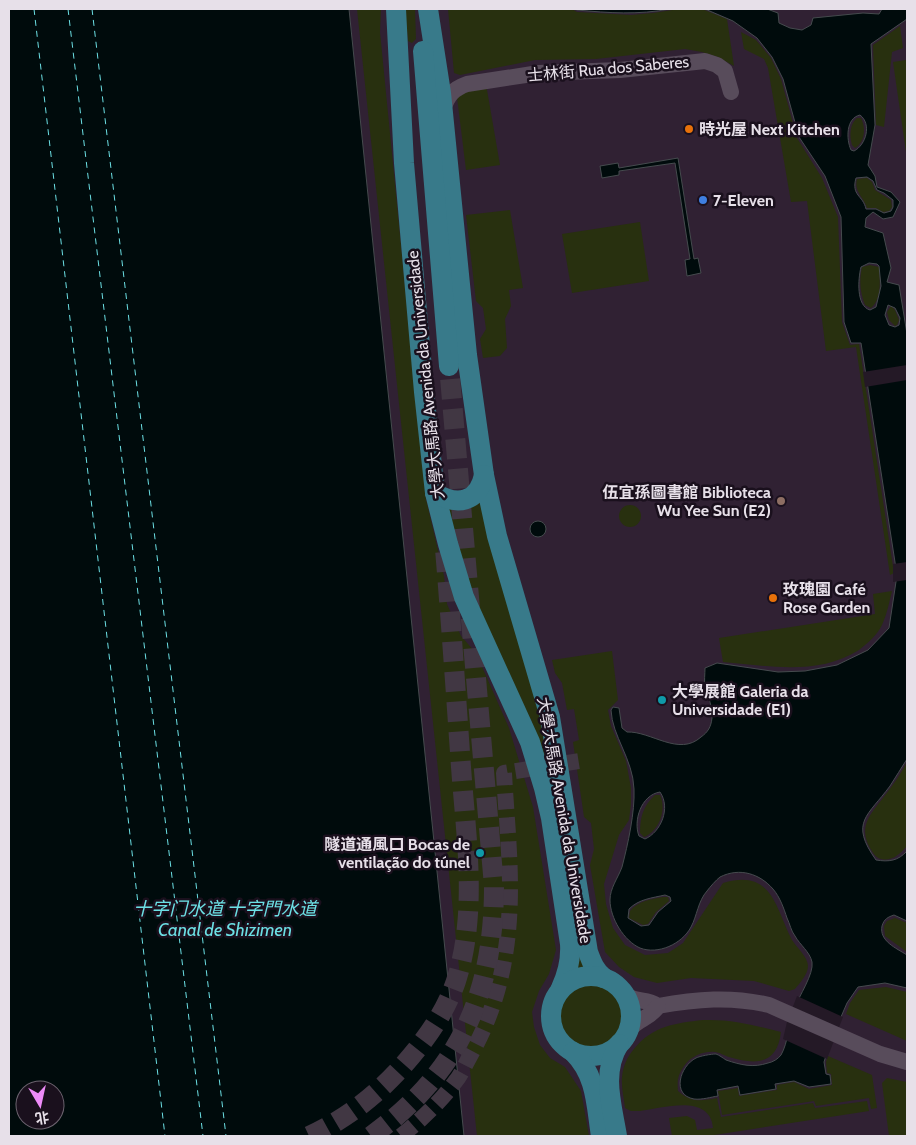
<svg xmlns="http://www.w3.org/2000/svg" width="916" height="1145" font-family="Cabin,'Noto Sans SC',sans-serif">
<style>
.built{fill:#302133}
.green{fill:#28300f}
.water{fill:#000b0c;stroke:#454b4e;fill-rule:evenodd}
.pier{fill:#241926}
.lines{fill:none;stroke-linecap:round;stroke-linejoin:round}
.ferry{stroke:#6ce0e5;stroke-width:1;stroke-dasharray:6 5;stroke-linecap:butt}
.minor-tunnel{stroke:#413743;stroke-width:16;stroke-dasharray:16 8;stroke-linecap:butt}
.major-tunnel{stroke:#413743;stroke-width:20;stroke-dasharray:20 10;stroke-linecap:butt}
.minor{stroke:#584c5b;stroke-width:16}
.major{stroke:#387a8a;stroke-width:20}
.food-dot{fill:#e8710a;stroke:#1a101d;stroke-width:2}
.shop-dot{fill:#3f7fe0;stroke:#1a101d;stroke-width:2}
.education-dot{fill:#8d6e63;stroke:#1a101d;stroke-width:2}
.culture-dot{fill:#0f9aa8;stroke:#1a101d;stroke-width:2}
.labels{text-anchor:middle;stroke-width:5;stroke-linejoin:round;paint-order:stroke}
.street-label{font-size:16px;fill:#e7e0e9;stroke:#1a101d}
.poi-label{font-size:16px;font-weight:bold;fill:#e7e0e9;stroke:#1a101d;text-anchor:start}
.water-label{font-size:18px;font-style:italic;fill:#6ce0e5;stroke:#1a101d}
</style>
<rect width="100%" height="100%" fill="#241926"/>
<polygon class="built" points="349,9 907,9 907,1136 464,1136"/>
<g class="green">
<polygon points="357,9 381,9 380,32 426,499 444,576 447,604 461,636 476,653 509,728 533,807 556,950 549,974 539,991 532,1012 534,1027 540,1045 550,1058 565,1067 581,1091 589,1136 477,1136"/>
<polygon points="405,9 415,9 416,39 412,43 408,41"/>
<polygon points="448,9 572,9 577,12 631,15 653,13 679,9 702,9 727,19 734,66 718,57 702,52 685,49 596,59 535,60 460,75 454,73"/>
<polygon points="900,26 903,48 892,52 884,127 876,125 873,45"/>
<polygon points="741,32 756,40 771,58 781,79 797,138 822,178 838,217 842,322 850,345 859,344 894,573 890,575 856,347 826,351 807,201 791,202 768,68 764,59 744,49"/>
<polygon points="906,60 907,70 907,159 893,62"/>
<polygon points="486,84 500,165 466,170 456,89"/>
<path d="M857,118h4c5,10 4,24 -6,30l-3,-3c-3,-10 -2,-21 5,-27z"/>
<path d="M867,178l5,4 3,8 16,10 1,7 -3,4 -6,1 -7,-4h-9c-4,-12 -13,-16 -10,-29z"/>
<polygon points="510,210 523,288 509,290 511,306 505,319 507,348 500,356 483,358 480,339 486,329 483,308 476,301 466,215"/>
<polygon points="640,222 649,281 572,293 562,234"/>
<path d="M870,265l9,2c1,13 3,32 -8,41l-6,-3c-5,-13 -6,-24 -3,-38z"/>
<polygon points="891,306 895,310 899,320 897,325 895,326 889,320 887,312"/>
<polygon points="482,495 544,723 588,973 579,974 553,811 548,765 531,720 477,618 446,506"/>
<circle cx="630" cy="516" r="11"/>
<path d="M892,591c-3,12 -5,23 -10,34 -5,10 -14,18 -23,25 -41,26 -90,16 -136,12l-4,-24 156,-24 -2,-20z"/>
<path d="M612,651l6,49 -10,10 3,16 15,35 5,27v16l-2,16 -10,15 -15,49 2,20 7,24 12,17 20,10 23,-2 15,-10 40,-60c49,-15 52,24 69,57 5,8 16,17 16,26 0,8 -8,17 -13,23l-6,2 -35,-10 -63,-3 -34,5 -23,-6 -15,-10 -14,-15 -15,-87 4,-16 -3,-26 -7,-6 -11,-75 6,-2 -5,-31 -7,1 -5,-27 -7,-10 -3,-13z"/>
<path d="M907,762v84c-6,7 -15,16 -26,13 -5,-1 -8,-6 -11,-11 -13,-24 3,-36 16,-54 8,-10 15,-21 21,-32z"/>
<path d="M655,795h5c7,15 -1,36 -16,42l-4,-4c0,-16 3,-27 15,-38z"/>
<path d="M663,897h5l1,4 -13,11 -8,12 -5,1 -14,-7 1,-7c8,-10 21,-12 33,-14z"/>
<polygon points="895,918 907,923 907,952 885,936 884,926 887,921"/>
<circle cx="591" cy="1016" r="34"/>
<polygon points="886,987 907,992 907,1041 846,1014 850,1003 859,990"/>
<path d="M703,1020c29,-1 50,5 78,12 -4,33 -25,33 -52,25 -4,-1 -10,-5 -14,-5 -12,-1 -24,4 -31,14 -6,9 -7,14 -6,25 14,12 22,10 39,7l4,19 92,-14 2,5 52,-7 2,10 -161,25h-36l-3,-18 18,-2 8,4 2,10 16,-2c-3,-35 -50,-20 -73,-17h-9l-6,-3c-1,-10 -4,-21 -3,-31 1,-11 5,-20 12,-28 18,-23 42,-26 69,-29z"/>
<polygon points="828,1056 872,1075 877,1108 871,1109 869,1098 816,1106 814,1101 722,1115 718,1091 738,1088 739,1096 777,1090 777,1085 794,1082 809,1089 832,1085 831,1074 827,1073 826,1062"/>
<polygon points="887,1078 907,1082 907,1136 889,1136 882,1083"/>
</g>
<g class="water">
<path d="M9,9h340l115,1127h-455zM25,1090h30v30h-30z"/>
<path d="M575,9h95c-32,6 -61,4 -93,1z"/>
<path d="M705,9h62l11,4 1,10 11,5 12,2 9,-5 2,-7 50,-5 16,1 3,-5h25v10l-36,25 4,81 -7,40 7,11 2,11 14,5 9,10 -7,15 -10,2 -10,-7 -7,6 -1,9 18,6 8,35 -4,14 12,3 8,49v425c-6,9 -11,18 -17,27 -22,30 -41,36 -14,74 13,2 22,1 31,-9v70l-13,-6c-6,2 -10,4 -12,11 -3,15 14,22 25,29v33l-22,-5 -27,4 -11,16 -16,37 -7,22 2,12 4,1 1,9 -22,3 -15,-6 -19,3 1,5 -36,6 -2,-9 -21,4 1,6c-7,1 -16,4 -24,3 -23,-4 -14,-33 2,-41 4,-2 15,-4 20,-4 3,1 7,4 10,6 15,5 27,8 42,3 5,-1 10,-4 13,-8 7,-12 8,-32 13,-46 5,-13 20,-35 18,-47 -2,-10 -12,-17 -17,-26 -4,-5 -5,-12 -8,-18 -3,-9 -7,-21 -14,-29 -13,-15 -33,-22 -53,-12 -4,3 -10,10 -13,14 -9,10 -10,25 -16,36 -9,17 -33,28 -51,21 -16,-7 -30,-30 -30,-48 0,-12 8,-22 12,-33 6,-23 13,-55 12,-78 -1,-30 -22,-53 -23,-79l2,-3 6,1 3,20 5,4c24,-1 52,25 74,5 7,-5 10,-10 11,-19 1,-11 -4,-21 -7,-31 -1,-6 0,-13 0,-19l12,-5 61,9 27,-1 32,-6 31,-15 21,-22 8,-53 -36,-232h-10l-7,-21 -3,-105 -16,-41 -26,-39 -16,-58 -11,-22 -15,-19 -24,-17zM860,115c12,9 6,30 -6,36l-3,-1c-5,-11 -5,-32 9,-35zM867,177l6,4 4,9 7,3 9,7v7l-2,4 -7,2 -8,-4h-10c-3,-14 -15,-13 -10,-31zM869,263l8,1 2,2 2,20 -5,21 -6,3c-14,-4 -12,-31 -9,-43zM888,305l7,3 5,10 -1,7 -4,2 -6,-2 -4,-10zM660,792c11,16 1,40 -15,47l-6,-3c-6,-15 2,-41 21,-44zM665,895l5,2 1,4 -13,11 -9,13 -8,1 -13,-8 1,-9c10,-10 23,-11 36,-14z"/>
<polygon points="678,158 694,259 698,258 701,273 687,276 685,260 690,259 675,163 619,171 619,175 602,178 600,166 618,163 619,168"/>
<circle cx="538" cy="529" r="8"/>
</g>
<g class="pier">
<polygon points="907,365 907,380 865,387 863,372"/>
<polygon points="907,562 907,580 893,582 893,564"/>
<polygon points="797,996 843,1017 827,1059 783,1039 787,1022"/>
</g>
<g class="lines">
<g class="ferry">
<polyline points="34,9 165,1136"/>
<polyline points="68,9 203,1136"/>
<polyline points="92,9 226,1136"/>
</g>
<path class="minor-tunnel" d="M401,1136c20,-16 39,-34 54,-54 6,-7 10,-17 15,-26 30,-53 40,-108 40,-168 0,-38 -4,-77 -6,-115l82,-13"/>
<g class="major-tunnel">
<path d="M309,1136c35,-16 64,-38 90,-66 24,-26 46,-56 57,-89 22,-68 10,-144 5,-214 -5,-72 -10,-145 -16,-218"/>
<path d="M371,1136c89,-64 123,-142 123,-250l-45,-520"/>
</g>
<g class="minor">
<path d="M443,110c4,-14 10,-21 24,-26l72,-11 81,-3 85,-9 12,4 8,6 6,21"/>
<path d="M626,995c11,8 20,3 32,11 38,-7 73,-10 111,-1l111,49 27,8"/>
<path d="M630,1029c9,-11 20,-10 28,-23"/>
</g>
<g class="major">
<path d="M396,9l8,154 20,229 11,101 13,51 16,53 66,145 14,46 7,30 19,126c1,16 -2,29 -9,44"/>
<path d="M428,9l13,84 26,262 17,120 13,61 53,181 38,235c4,11 7,19 16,26"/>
<polyline points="423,51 449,366"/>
<path d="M435,493c22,13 43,10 49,-18"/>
<circle cx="591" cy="1016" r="40"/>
<path d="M573,1052c24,24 23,53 28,84"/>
<path d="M617,1136c-5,-31 -16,-63 2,-92"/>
</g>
</g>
<g class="food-dot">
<circle cx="689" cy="129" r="5"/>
<circle cx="773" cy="598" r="5"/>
</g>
<circle class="shop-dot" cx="703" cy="200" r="5"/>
<circle class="education-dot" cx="781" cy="501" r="5"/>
<g class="culture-dot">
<circle cx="662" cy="700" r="5"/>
<circle cx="480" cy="853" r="5"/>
</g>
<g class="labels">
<g class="street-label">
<text transform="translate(608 68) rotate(-5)" y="6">士林街 Rua dos Saberes</text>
<text transform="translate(425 375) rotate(-96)" y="6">大學大馬路 Avenida da Universidade</text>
<text transform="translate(565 820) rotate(80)" y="6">大學大馬路 Avenida da Universidade</text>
</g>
<g class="poi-label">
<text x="699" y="135">時光屋 Next Kitchen</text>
<text x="713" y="206">7-Eleven</text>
<text x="771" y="498" text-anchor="end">伍宜孫圖書館 Biblioteca<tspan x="771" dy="18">Wu Yee Sun (E2)</tspan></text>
<text x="783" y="595">玫瑰園 Café<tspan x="783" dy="18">Rose Garden</tspan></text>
<text x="672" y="697">大學展館 Galeria da<tspan x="672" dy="18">Universidade (E1)</tspan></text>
<text x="470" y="850" text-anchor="end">隧道通風口 Bocas de<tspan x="470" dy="18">ventilação do túnel</tspan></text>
</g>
<g class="water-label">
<text x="225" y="915">十字门水道 十字門水道<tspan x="225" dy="21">Canal de Shizimen</tspan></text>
</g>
</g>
<rect width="916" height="1145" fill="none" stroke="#e7e0e9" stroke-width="20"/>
<g transform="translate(40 1105) rotate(171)"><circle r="24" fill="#1a101d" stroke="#6c636f"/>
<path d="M0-4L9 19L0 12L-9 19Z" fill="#ee8bf8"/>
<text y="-8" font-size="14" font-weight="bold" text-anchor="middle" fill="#e7e0e9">北</text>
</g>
</svg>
